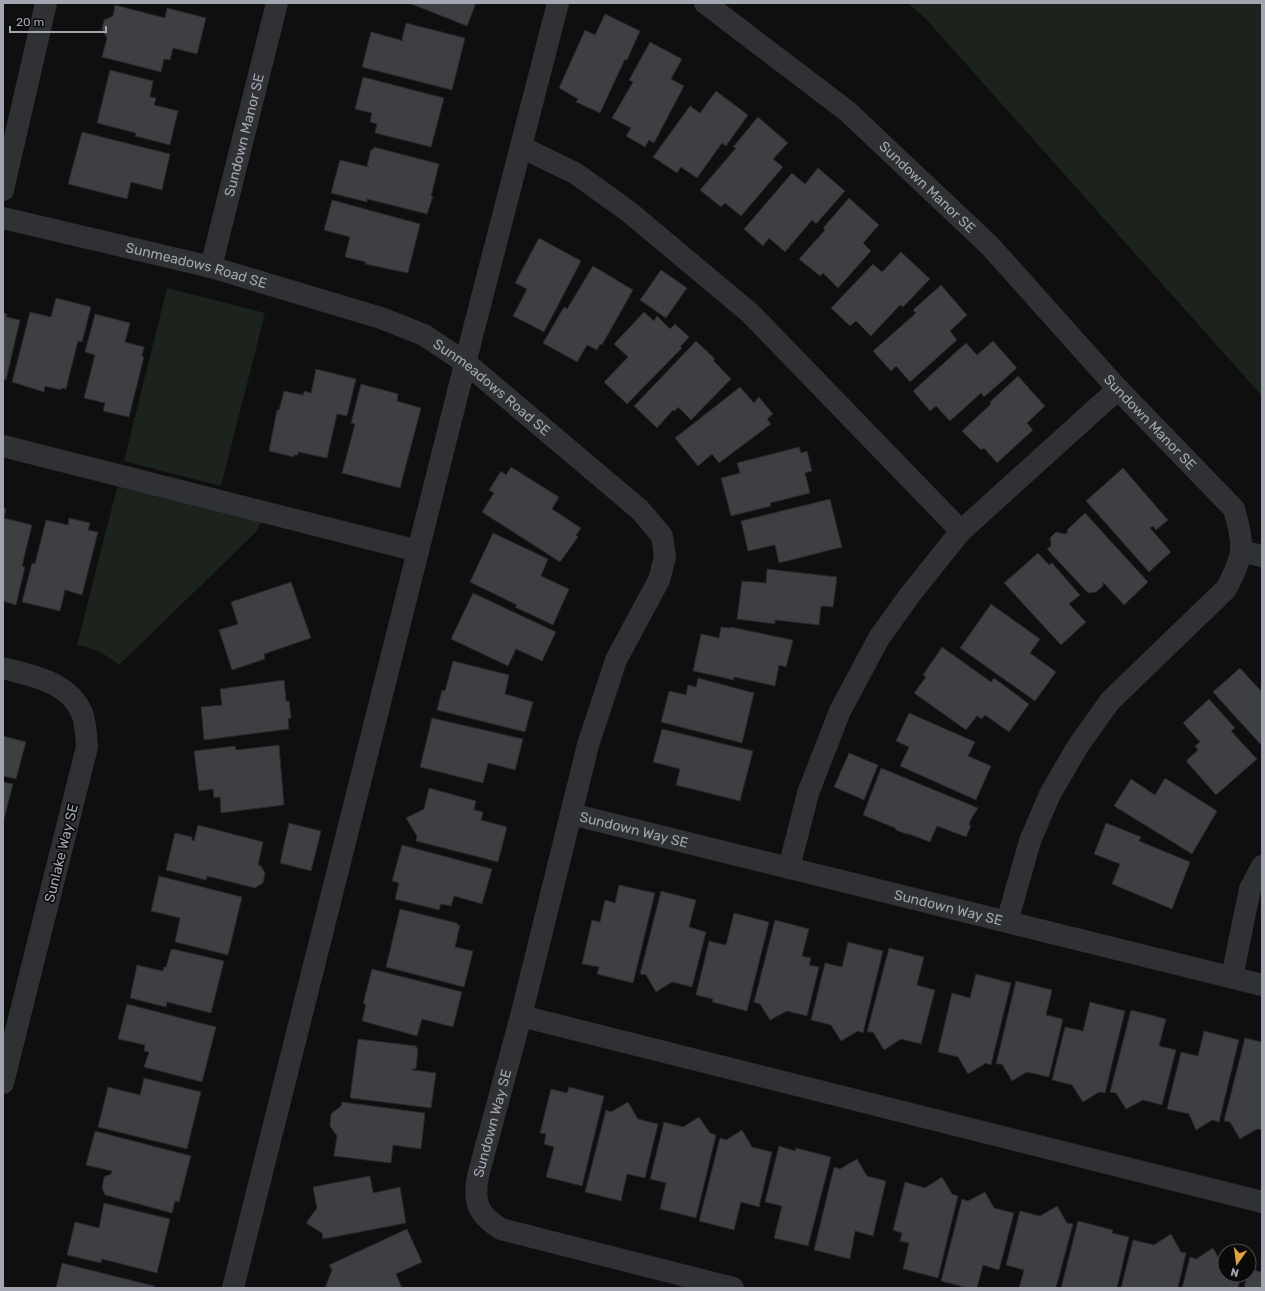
<svg xmlns="http://www.w3.org/2000/svg" width="1265" height="1291" font-family="Rubik,sans-serif">
<style>
.green{fill:#1c231d}
.building{fill:#3e3f43;stroke:#29292c}
.lines{fill:none;stroke-linecap:round;stroke-linejoin:round}
.minor{stroke:#303135;stroke-width:22}
.labels{text-anchor:middle;stroke-width:3.5;stroke-linejoin:round;paint-order:stroke}
.street-label{font-size:14px;fill:#a1a6b0;stroke:#0a0a0b}
</style>
<rect width="100%" height="100%" fill="#0f0f10"/>
<g class="green">
<polygon points="908,3 1262,3 1262,396 926,19"/>
<polygon points="167,288 265,313 221,486 124,461"/>
<path d="M118,484l144,37 -6,11 -137,133c-13,-11 -25,-17 -42,-20z"/>
</g>
<g class="building">
<polygon points="409,3 476,3 467,26"/>
<polygon points="115,5 165,18 167,8 206,18 197,54 173,48 170,60 164,59 161,72 102,57 107,38 102,29 104,20 113,16"/>
<polygon points="605,14 640,31 627,60 625,59 600,113 576,102 578,99 559,88 585,30 595,35"/>
<polygon points="406,23 465,38 452,90 362,67 371,32 404,41 402,39"/>
<polygon points="650,42 682,59 671,79 684,86 654,143 649,140 645,147 626,136 631,128 612,118 633,82 629,80"/>
<polygon points="110,70 153,81 150,97 156,98 154,105 178,111 170,145 135,136 136,133 97,123"/>
<polygon points="363,77 444,98 431,147 375,133 377,124 370,122 372,113 355,109"/>
<polygon points="716,91 748,115 726,146 722,143 697,178 681,167 677,173 653,157 690,106 700,113"/>
<polygon points="758,117 788,143 773,159 783,167 741,216 725,203 721,207 700,190 736,148 733,147"/>
<polygon points="82,132 170,154 162,190 131,182 127,199 68,184"/>
<polygon points="374,147 439,164 431,196 433,196 427,214 367,199 367,202 331,193 340,160 369,167 367,166 371,149 373,150"/>
<polygon points="818,168 845,191 816,224 812,220 785,252 769,238 763,246 744,229 792,173 805,184"/>
<polygon points="849,198 879,225 863,243 871,251 838,288 823,273 820,276 799,259 825,230 823,228"/>
<polygon points="332,200 420,224 408,273 365,264 366,262 345,257 350,237 324,230"/>
<polygon points="539,238 581,261 544,332 513,316 527,289 515,283"/>
<polygon points="901,252 930,279 903,307 900,305 871,336 856,321 850,326 831,308 873,264 882,272"/>
<polygon points="593,266 633,290 602,345 600,344 597,350 587,345 577,362 543,343 564,307 567,309"/>
<polygon points="661,270 687,288 666,318 640,300"/>
<polygon points="941,285 967,315 950,331 957,340 910,382 896,366 891,371 873,351 916,313 913,310"/>
<polygon points="56,298 91,307 82,342 78,341 66,389 61,388 61,390 45,386 44,392 12,382 30,312 51,317"/>
<polygon points="644,312 654,321 657,316 670,329 675,324 689,337 680,347 682,348 627,404 604,382 628,357 614,344"/>
<polygon points="3,313 7,314 6,317 20,320 6,380 3,379"/>
<polygon points="95,314 130,323 125,342 144,347 142,356 144,357 129,417 103,411 105,403 84,398 95,355 85,352"/>
<polygon points="696,341 715,359 713,360 731,379 691,420 678,407 675,411 673,410 657,428 634,406"/>
<polygon points="993,341 1017,368 984,397 981,393 950,421 936,406 930,411 913,391 966,343 977,355"/>
<polygon points="316,369 356,379 347,416 337,414 327,458 298,452 298,455 294,455 294,457 269,451 277,410 279,410 284,391 303,395 304,391 311,393"/>
<polygon points="1018,376 1045,406 1027,423 1033,430 997,463 984,448 981,450 962,431 991,404 990,402"/>
<polygon points="361,384 398,394 397,401 421,408 400,488 342,473 355,424 351,423"/>
<polygon points="740,387 754,403 759,397 773,414 767,419 771,424 719,463 712,454 698,466 675,438"/>
<polygon points="799,447 801,453 807,451 812,471 805,473 810,493 770,503 771,506 731,516 721,478 740,473 737,463"/>
<polygon points="511,467 559,497 552,509 581,528 576,535 578,537 560,562 482,512 494,493 489,490 501,471 506,475"/>
<polygon points="1123,468 1168,520 1156,530 1153,526 1150,528 1171,552 1149,572 1086,501"/>
<polygon points="830,499 842,547 779,563 775,545 748,551 741,521"/>
<polygon points="3,508 6,509 4,518 32,525 22,566 25,567 16,605 3,601"/>
<polygon points="1085,513 1148,582 1124,605 1103,582 1103,586 1096,592 1088,593 1047,549 1051,546 1050,538 1056,532 1066,534 1068,531 1067,530"/>
<polygon points="69,518 90,523 88,530 98,532 82,595 65,590 60,611 22,602 32,563 35,564 46,520 68,525"/>
<polygon points="493,533 548,559 541,576 569,589 553,625 515,607 517,605 470,582"/>
<polygon points="1038,553 1049,565 1052,563 1080,595 1069,604 1086,622 1061,645 1004,583"/>
<polygon points="767,569 837,577 833,607 821,606 819,625 775,620 775,624 737,619 742,581 766,583"/>
<polygon points="291,582 311,638 264,654 265,659 232,670 219,630 238,624 231,602"/>
<polygon points="473,593 556,632 542,661 516,649 508,666 451,639"/>
<polygon points="991,604 1040,639 1030,653 1056,672 1035,701 960,648"/>
<polygon points="721,627 730,628 730,627 793,640 786,667 779,665 775,686 734,677 734,680 693,671 701,634 719,638"/>
<polygon points="942,647 991,682 994,678 1029,704 1009,732 985,715 982,719 977,716 966,730 914,693 926,677 923,675"/>
<polygon points="453,661 509,675 505,694 533,702 525,732 437,710 442,690 445,691"/>
<polygon points="1240,668 1262,692 1262,746 1213,692"/>
<polygon points="698,678 754,693 742,743 661,722 669,691 686,695 688,685 696,687"/>
<polygon points="284,680 286,701 289,701 291,718 288,719 289,729 204,740 201,707 222,705 220,689"/>
<polygon points="1209,699 1235,728 1231,731 1257,759 1216,795 1187,762 1187,760 1198,750 1195,746 1200,742 1183,723"/>
<polygon points="909,713 975,742 968,756 991,766 976,800 900,766 909,747 896,741"/>
<polygon points="432,718 523,739 515,770 488,763 483,783 420,767"/>
<polygon points="662,729 753,751 740,801 676,785 680,769 653,762"/>
<polygon points="3,736 26,742 16,779 3,776"/>
<polygon points="279,745 284,805 221,813 220,797 214,798 213,789 199,791 194,751 235,746 236,750"/>
<polygon points="849,753 878,765 864,800 834,787"/>
<polygon points="881,768 978,808 971,819 969,825 971,826 966,837 937,826 930,842 909,834 906,834 896,830 895,828 863,815"/>
<polygon points="1165,778 1217,811 1192,854 1114,806 1131,779 1155,795"/>
<polygon points="3,782 13,784 4,819 3,819"/>
<polygon points="429,788 476,801 474,810 483,812 481,820 507,827 498,862 416,841 417,836 406,818 424,809"/>
<polygon points="289,823 321,831 311,871 280,863"/>
<polygon points="1106,823 1141,837 1139,841 1190,862 1172,909 1112,884 1120,864 1094,854"/>
<polygon points="198,825 263,842 258,865 261,866 265,873 263,883 255,888 207,876 206,880 166,870 175,833 192,837 192,840 194,841"/>
<polygon points="402,845 492,869 482,904 454,896 451,906 441,904 439,910 395,899 399,883 392,881"/>
<polygon points="159,876 242,897 228,955 175,942 180,918 151,911"/>
<polygon points="619,885 655,893 633,983 597,974 599,967 582,964 592,920 600,922 605,900 615,903"/>
<polygon points="661,891 696,900 689,927 706,932 692,987 672,982 656,992 646,975 640,974"/>
<polygon points="400,909 457,923 457,925 460,925 455,947 473,951 464,987 386,967"/>
<polygon points="734,913 769,922 747,1011 712,1002 713,999 696,995 709,941 726,945"/>
<polygon points="775,920 809,929 802,956 811,958 809,965 819,967 807,1016 787,1011 770,1020 760,1004 754,1002"/>
<polygon points="848,942 883,951 863,1033 858,1031 841,1041 831,1025 811,1020 825,963 842,967"/>
<polygon points="889,948 924,957 917,985 935,990 921,1044 901,1039 884,1050 873,1032 867,1032"/>
<polygon points="173,949 224,961 211,1013 167,1002 166,1007 130,998 137,965 163,971 164,967 166,967 171,950"/>
<polygon points="372,969 462,992 453,1027 422,1019 417,1036 362,1021 366,1004 363,1004"/>
<polygon points="976,974 1011,983 991,1065 986,1063 968,1074 958,1057 938,1052 952,993 970,998"/>
<polygon points="1016,981 1052,990 1046,1015 1063,1019 1049,1077 1027,1072 1012,1081 1002,1064 996,1064"/>
<polygon points="1090,1002 1125,1011 1105,1093 1099,1092 1083,1102 1072,1085 1052,1080 1065,1027 1083,1031"/>
<polygon points="127,1004 216,1027 202,1082 144,1067 149,1052 144,1051 145,1045 118,1039"/>
<polygon points="1131,1010 1166,1019 1159,1046 1176,1050 1162,1105 1143,1100 1126,1109 1116,1093 1110,1092"/>
<polygon points="1204,1031 1239,1040 1219,1122 1212,1120 1196,1130 1189,1114 1167,1109 1181,1052 1198,1056"/>
<polygon points="1245,1038 1262,1042 1262,1130 1257,1129 1240,1139 1230,1122 1224,1121"/>
<polygon points="358,1039 416,1046 416,1048 418,1048 416,1069 413,1068 413,1070 436,1073 431,1108 350,1098"/>
<polygon points="144,1078 201,1092 187,1149 98,1127 108,1087 140,1095"/>
<polygon points="569,1087 604,1096 582,1186 546,1177 554,1147 544,1144 546,1134 540,1133 551,1089 567,1093"/>
<polygon points="342,1102 425,1113 421,1149 393,1145 391,1163 334,1156 337,1136 330,1126 331,1114 341,1106"/>
<polygon points="628,1102 638,1119 658,1124 645,1178 627,1174 621,1201 585,1192 606,1110 611,1112"/>
<polygon points="699,1117 710,1133 716,1135 696,1218 660,1209 666,1183 650,1179 664,1122 683,1127"/>
<polygon points="742,1130 752,1147 772,1152 759,1207 741,1202 734,1230 699,1221 720,1138 726,1140"/>
<polygon points="95,1131 191,1156 179,1202 175,1201 172,1213 105,1195 102,1188 104,1177 111,1174 112,1171 86,1165"/>
<polygon points="779,1146 795,1151 796,1148 831,1157 808,1246 774,1238 782,1206 765,1202"/>
<polygon points="857,1159 867,1176 886,1181 873,1236 855,1231 850,1259 814,1250 834,1167 840,1169"/>
<polygon points="370,1176 373,1193 400,1187 406,1223 323,1239 322,1233 306,1223 317,1208 313,1187"/>
<polygon points="942,1177 952,1194 958,1196 938,1278 903,1269 909,1243 900,1241 902,1233 893,1230 905,1182 925,1188"/>
<polygon points="985,1192 994,1208 1014,1213 999,1270 983,1265 977,1288 968,1288 941,1281 962,1199 968,1201"/>
<polygon points="104,1203 170,1219 157,1273 102,1259 101,1263 67,1255 75,1222 99,1228"/>
<polygon points="1057,1206 1067,1223 1073,1224 1056,1288 1019,1288 1024,1270 1006,1265 1020,1211 1040,1216"/>
<polygon points="1078,1221 1113,1230 1112,1233 1129,1237 1117,1288 1061,1288"/>
<polygon points="407,1229 422,1262 396,1274 402,1288 325,1288 332,1270 329,1265"/>
<polygon points="1171,1234 1181,1252 1186,1253 1178,1288 1121,1288 1133,1240 1154,1245"/>
<polygon points="1213,1248 1223,1266 1225,1266 1225,1275 1241,1275 1238,1288 1182,1288 1190,1257 1196,1259"/>
<polygon points="62,1263 154,1286 153,1288 56,1288"/>
<polygon points="1249,1269 1262,1272 1262,1288 1244,1288 1247,1275 1249,1275"/>
</g>
<g class="lines">
<g class="minor">
<path id="s1" d="M705,3l142,108 143,135 128,143 116,120c11,37 10,47 -8,80l-116,112 -32,45 -28,48 -20,47 -23,81"/>
<polyline points="521,147 575,173 628,211 750,313 961,531"/>
<polyline points="3,190 46,3"/>
<path id="s2" d="M3,218l208,49 170,51 43,17 42,28 174,147 22,26 3,21 -6,23 -43,80 -28,85 -17,69"/>
<path id="s3" d="M211,267l66,-264"/>
<polyline points="3,446 418,551"/>
<polyline points="1241,551 1262,556"/>
<path d="M3,668c29,8 65,13 79,45 4,10 4,23 5,34l-84,336"/>
<polyline points="789,868 808,793 840,711 879,638 909,596 961,531 1118,389"/>
<polyline points="1232,977 1250,889 1262,866"/>
<polyline points="521,1016 1262,1202"/>
<polyline points="233,1288 472,336 558,3"/>
<path id="s4" d="M733,1288l-232,-59c-23,-14 -28,-27 -23,-53l43,-160 50,-202 691,171"/>
</g>
</g>
<g class="labels">
<g class="street-label">
<text dy="5" stroke="none"><textPath href="#s3" startOffset="136">Sundown Manor SE</textPath></text>
<text dy="5" stroke="none"><textPath href="#s1" startOffset="289">Sundown Manor SE</textPath></text>
<text dy="5" stroke="none"><textPath href="#s2" startOffset="199">Sunmeadows Road SE</textPath></text>
<text dy="5" stroke="none"><textPath href="#s2" startOffset="523">Sunmeadows Road SE</textPath></text>
<text dy="5" stroke="none"><textPath href="#s1" startOffset="613">Sundown Manor SE</textPath></text>
<text dy="5" stroke="none"><textPath href="#s4" startOffset="741">Sundown Way SE</textPath></text>
<text transform="translate(61 853) rotate(-76)" y="5">Sunlake Way SE</text>
<text dy="5" stroke="none"><textPath href="#s4" startOffset="1065">Sundown Way SE</textPath></text>
<text dy="5" stroke="none"><textPath href="#s4" startOffset="357">Sundown Way SE</textPath></text>
</g>
</g>
<rect width="1265" height="1291" fill="none" stroke="#a1a6b0" stroke-width="8"/>
<g transform="translate(1237 1263) rotate(194)"><circle r="19" fill="#0a0a0b" stroke="#46484d"/>
<path d="M0-3L7 15L0 10L-7 15Z" fill="#e3a435"/>
<text y="-6" font-size="11" font-weight="bold" text-anchor="middle" fill="#a1a6b0">N</text>
</g>
<path d="M10 26v6h96v-6" fill="none" stroke="#a1a6b0" stroke-width="2"/>
<text x="16" y="26" font-size="12" fill="#a1a6b0" stroke="#0a0a0b" stroke-width="3" paint-order="stroke">20 m</text>
</svg>
